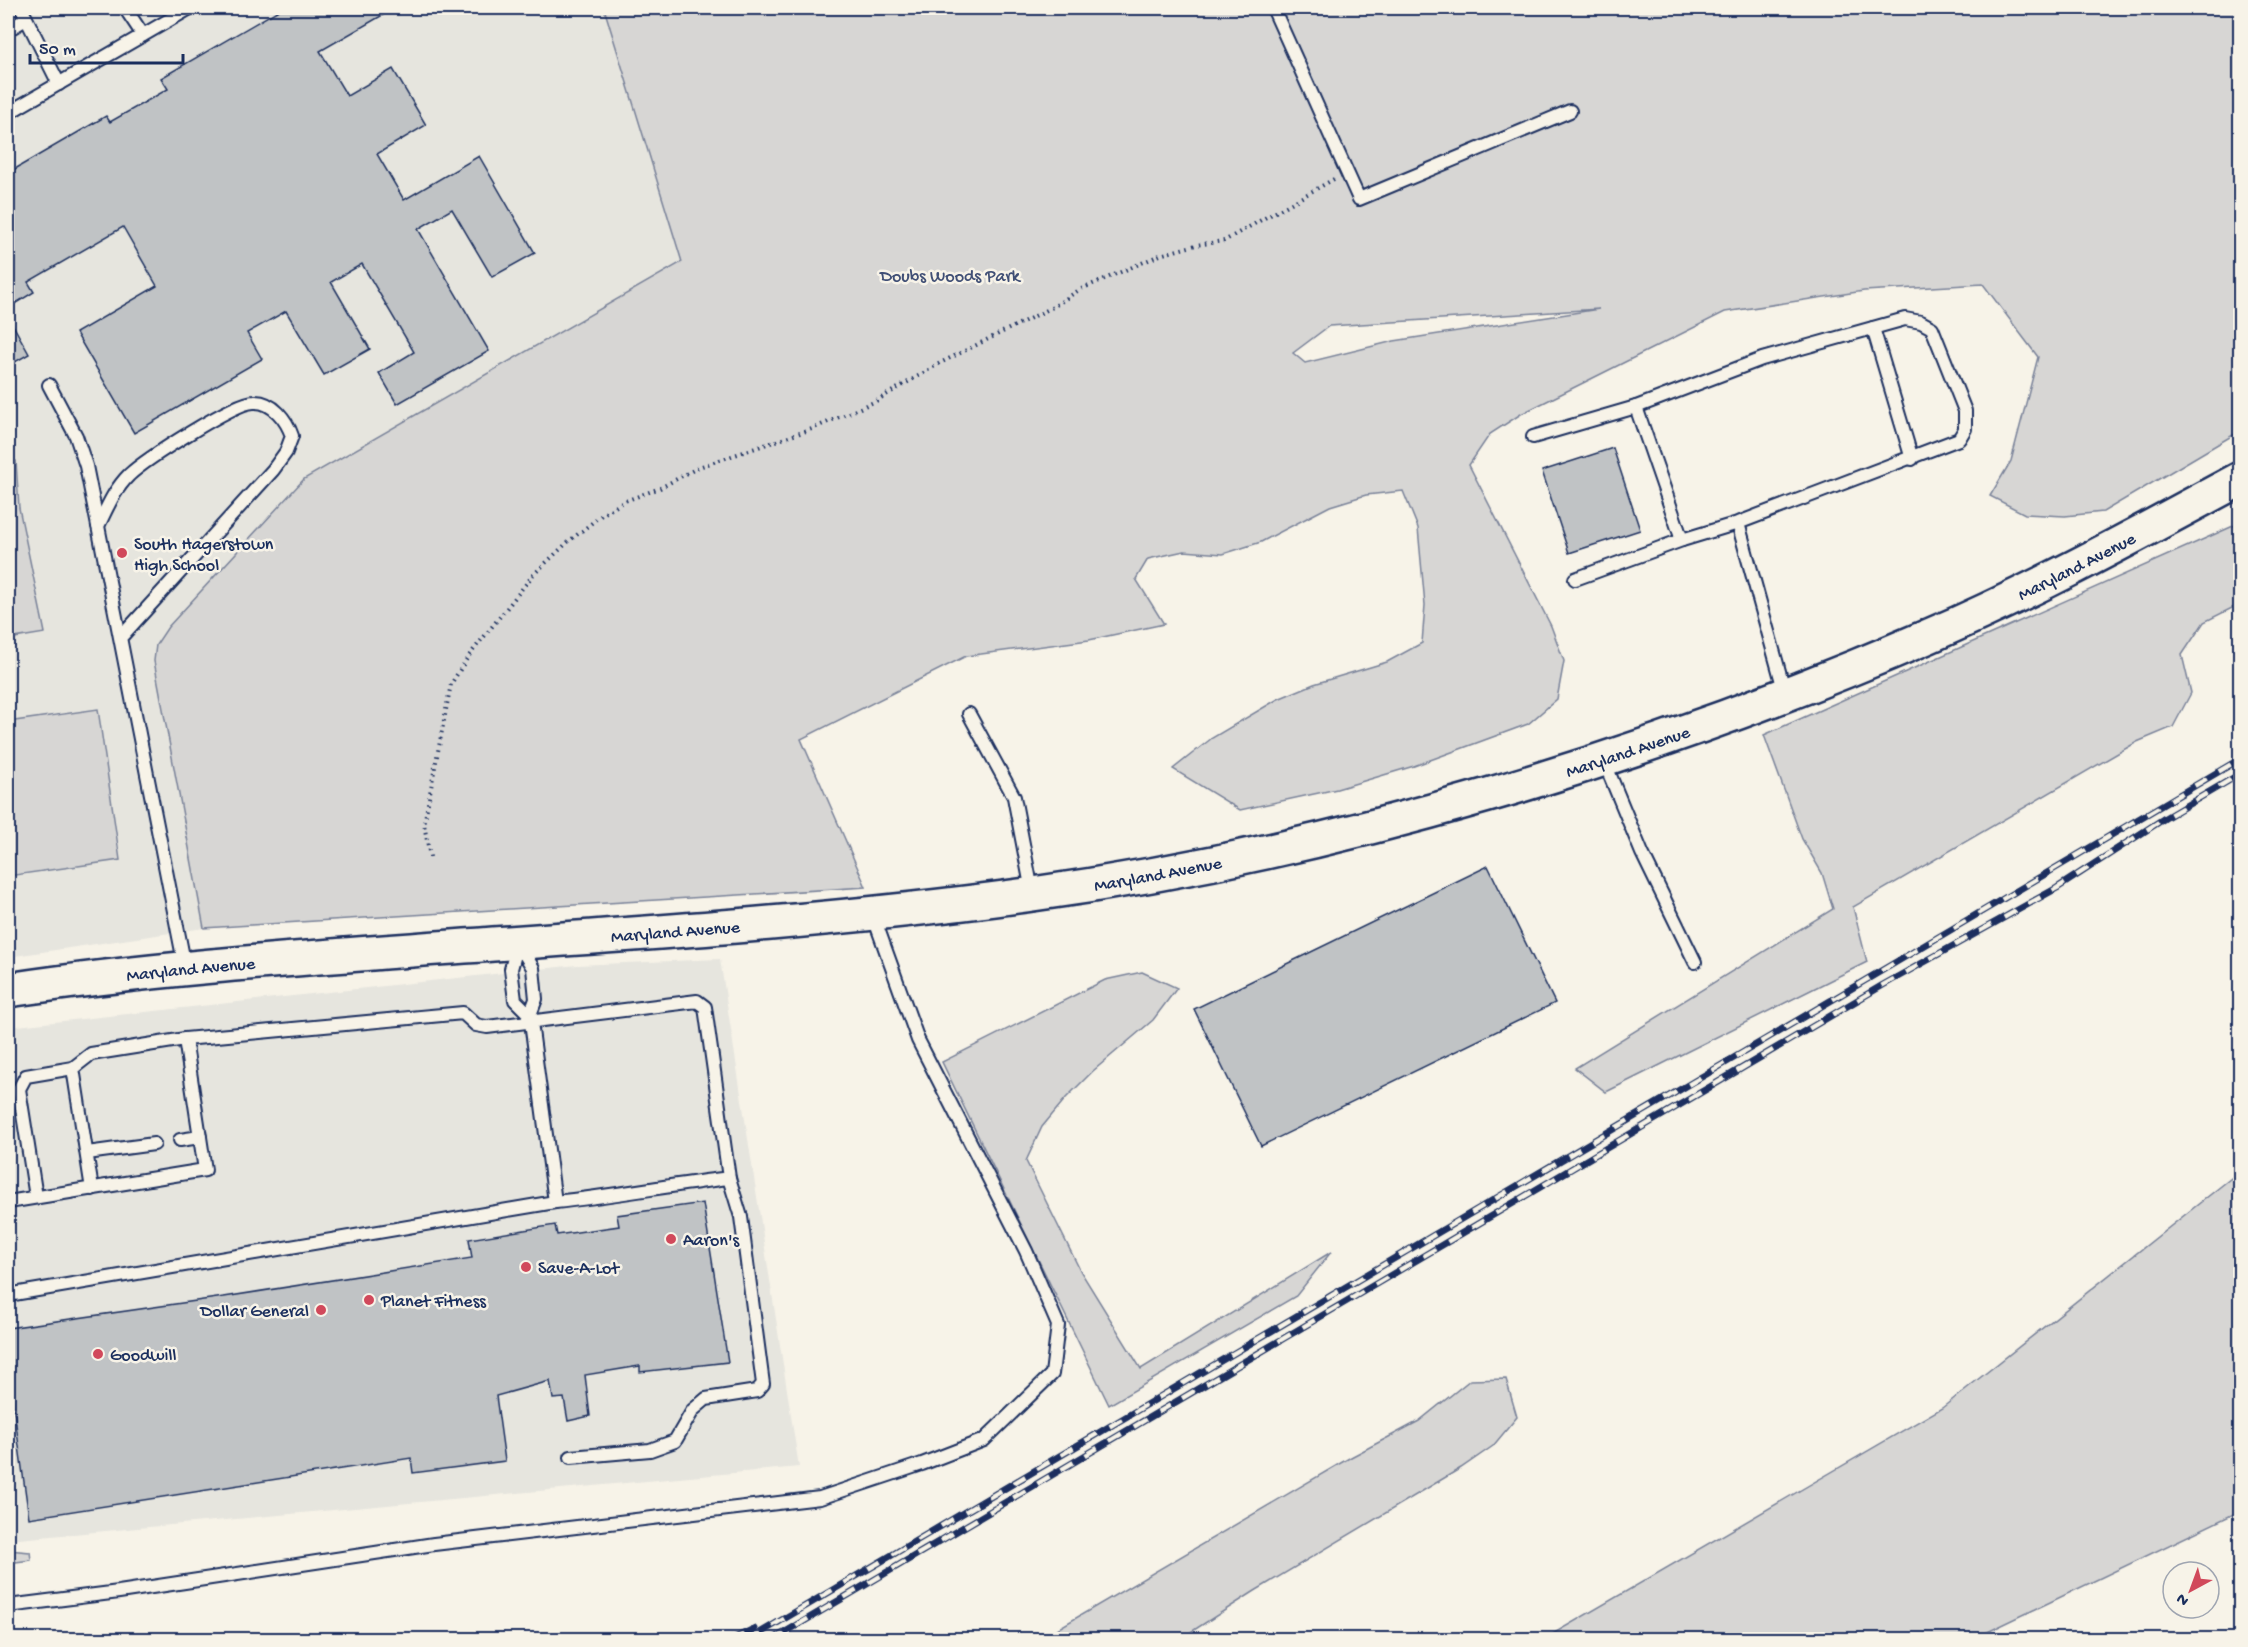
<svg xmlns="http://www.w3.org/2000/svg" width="2248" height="1647" font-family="'Gochi Hand',sans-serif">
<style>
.built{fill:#e6e5de}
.green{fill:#d7d6d4;stroke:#798299;stroke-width:1.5;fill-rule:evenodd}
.building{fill:#c0c3c5;stroke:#1b2f5e;stroke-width:1.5}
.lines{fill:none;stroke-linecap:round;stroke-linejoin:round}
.service-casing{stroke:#1b2f5e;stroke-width:16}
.secondary-casing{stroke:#1b2f5e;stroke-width:38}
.path{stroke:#1b2f5e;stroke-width:4;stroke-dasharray:1.5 4.5;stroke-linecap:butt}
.service{stroke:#f7f3e8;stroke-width:12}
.secondary{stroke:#f7f3e8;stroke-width:33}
.rail-casing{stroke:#1b2f5e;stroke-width:7}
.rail{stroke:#f7f3e8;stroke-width:4.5;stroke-dasharray:14;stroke-linecap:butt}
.poi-dot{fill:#d1495b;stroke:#f7f3e8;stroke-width:2}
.labels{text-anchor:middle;stroke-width:5;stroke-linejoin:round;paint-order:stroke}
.park-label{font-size:18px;fill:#415076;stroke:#f7f3e8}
.poi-label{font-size:18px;fill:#1b2f5e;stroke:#f7f3e8;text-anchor:start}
.street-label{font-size:18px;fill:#1b2f5e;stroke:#f7f3e8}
</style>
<rect width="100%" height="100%" fill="#f7f3e8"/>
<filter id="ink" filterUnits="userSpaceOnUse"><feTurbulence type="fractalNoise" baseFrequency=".0167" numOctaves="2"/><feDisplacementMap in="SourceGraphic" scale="12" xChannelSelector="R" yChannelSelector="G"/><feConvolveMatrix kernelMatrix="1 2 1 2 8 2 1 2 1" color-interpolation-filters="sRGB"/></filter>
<g filter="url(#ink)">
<g class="built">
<polygon points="8,8 604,8 682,262 304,479 154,661 204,928 8,957"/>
<polygon points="720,959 799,1467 8,1540 8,1027 577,965"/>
</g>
<g class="green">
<path d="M604,8h1636v423l-137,81 -38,4 -40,-2 -35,-18 21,-35 27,-104 -55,-73 -119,7 -139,21 -204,102 -31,20 -21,31 82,161 13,35 -7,38 -29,25 -114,42 -77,23 -97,21 -67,-41 39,-31 66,-39 36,-15 73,-22 35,-19 3,-38 -7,-77 -15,-37 -37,4 -36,11 -69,36 -38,12 -39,-3 -36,8 -12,20 28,45 -75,16 -123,16 -165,83 65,148 -662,41 -50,-267 2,-16 12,-18 136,-148 378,-217zM1599,309l-205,32 -89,22 -12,-10 36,-27z"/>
<polygon points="8,461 16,461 19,508 45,633 8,639"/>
<polygon points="2240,523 2240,604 2204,622 2182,655 2191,693 2173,727 2137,742 1853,907 1867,962 1606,1092 1575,1068 1833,909 1822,873 1802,839 1764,735"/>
<polygon points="98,709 120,860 8,876 8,722"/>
<polygon points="1142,972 1177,988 1153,1020 1093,1071 1066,1098 1042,1127 1026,1161 1081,1272 1141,1369 1331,1252 1296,1296 1109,1405 942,1062 1105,980"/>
<polygon points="2240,1171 2240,1511 1973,1639 1544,1639 1942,1408"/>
<polygon points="1506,1379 1517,1417 1493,1446 1461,1468 1255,1591 1180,1639 1040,1639 1351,1457 1419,1421 1470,1380"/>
<polygon points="8,1550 30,1552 31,1560 8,1563"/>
</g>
<g class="building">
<polygon points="282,8 395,8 320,51 347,96 393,69 426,125 377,154 404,200 479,156 535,253 492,277 452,209 418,229 489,351 397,404 379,373 414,352 362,264 331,282 370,349 324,375 286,311 247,333 262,359 134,433 76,333 157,286 123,227 28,282 34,292 8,308 8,173 106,116 110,122 168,89 161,78"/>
<polygon points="8,316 29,354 8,366"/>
<polygon points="1613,448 1640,530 1569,553 1542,471"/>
<polygon points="1488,866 1555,1003 1261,1146 1194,1009"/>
<polygon points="703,1203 728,1362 640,1372 640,1366 585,1375 590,1416 568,1421 564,1398 553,1399 550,1381 496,1396 505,1461 413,1473 411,1458 29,1518 8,1367 8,1328 224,1297 472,1258 469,1239 555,1225 557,1235 619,1226 617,1215"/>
</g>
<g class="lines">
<defs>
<g id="service">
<polyline points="21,8 59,84"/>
<polyline points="125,8 143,35"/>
<polyline points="1273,8 1359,199 1570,111"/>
<polyline points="8,30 26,19"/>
<polyline points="8,113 190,8"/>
<polyline points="1873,328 1912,459"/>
<polyline points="49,385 76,436 86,466 98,526"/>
<polyline points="1636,407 1682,540 1738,523"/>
<polyline points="1533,437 1636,407 1762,359 1905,319 1921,322 1932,328 1965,411 1965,429 1959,439 1738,523 1785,693"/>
<polyline points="1575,579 1682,540"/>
<path d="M121,637l152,-167 13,-18 6,-16c-5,-15 -19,-35 -38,-34 -20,0 -109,58 -125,73 -15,15 -22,33 -31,51l87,441"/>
<polyline points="969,714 1014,797 1032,891"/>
<polyline points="1604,761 1642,853 1695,962"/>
<polyline points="180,1140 200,1137"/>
<polyline points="87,1153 154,1144"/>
<path d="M92,1189l-19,-121 18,-14 94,-15 278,-26 13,12 11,2 210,-26 8,6 24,171c-59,7 -116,18 -174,24"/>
<polyline points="36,1197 19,1089 26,1076 73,1068"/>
<polyline points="8,1202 205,1170 185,1039"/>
<polyline points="8,1295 555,1202 530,1015 536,999 533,968 518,943 511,969 515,1000 530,1015"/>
<polyline points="571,1457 650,1450 675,1441 693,1410 706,1399 757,1391 763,1384 741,1217 729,1178"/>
<polyline points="8,1606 119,1592 434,1544 820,1498 922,1464 984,1440 1052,1374 1058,1325 1026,1251 918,1040 873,915"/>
</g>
<g id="secondary">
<path id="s1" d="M8,990c134,-20 269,-30 404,-40 205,-15 410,-27 614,-55 306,-42 620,-137 903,-259 107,-46 209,-102 311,-157"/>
</g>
</defs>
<use href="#service" class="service-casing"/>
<use href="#secondary" class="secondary-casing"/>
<polyline class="path" points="430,857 424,824 451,684 468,657 533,575 568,542 603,514 625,501 660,488 699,467 812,429 876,401 942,362 1053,307 1079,290 1160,255 1196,245 1224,241 1334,179"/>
<use href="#service" class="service"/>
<use href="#secondary" class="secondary"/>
<defs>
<g id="rail">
<polyline points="731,1640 754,1629"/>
<polyline points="748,1640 2240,759"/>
<polyline points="772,1640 1883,985 2057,888 2165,818 2240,774"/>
</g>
</defs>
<use href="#rail" class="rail-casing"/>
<use href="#rail" class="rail"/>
</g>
</g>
<g class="poi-dot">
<circle cx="122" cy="553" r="6"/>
<circle cx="671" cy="1239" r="6"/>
<circle cx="526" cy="1267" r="6"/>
<circle cx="369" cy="1300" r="6"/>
<circle cx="321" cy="1310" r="6"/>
<circle cx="98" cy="1354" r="6"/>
</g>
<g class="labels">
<g class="park-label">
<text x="950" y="281">Doubs Woods Park</text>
</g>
<g class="poi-label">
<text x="134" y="549">South Hagerstown<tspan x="134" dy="21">High School</tspan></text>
<text x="683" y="1245">Aaron's</text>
<text x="538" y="1273">Save-A-Lot</text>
<text x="381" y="1306">Planet Fitness</text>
<text x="309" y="1316" text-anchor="end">Dollar General</text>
<text x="110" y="1360">Goodwill</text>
</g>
<g class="street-label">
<text dy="6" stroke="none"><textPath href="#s1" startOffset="2128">Maryland Avenue</textPath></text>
<text dy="6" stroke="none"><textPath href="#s1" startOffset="1642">Maryland Avenue</textPath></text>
<text dy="6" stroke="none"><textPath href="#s1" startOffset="1156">Maryland Avenue</textPath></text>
<text dy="6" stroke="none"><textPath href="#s1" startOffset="670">Maryland Avenue</textPath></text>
<text dy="6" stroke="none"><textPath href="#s1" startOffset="184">Maryland Avenue</textPath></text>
</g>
</g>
<rect width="2248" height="1647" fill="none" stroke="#f7f3e8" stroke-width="30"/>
<rect x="15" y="15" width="2218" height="1617" fill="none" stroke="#1b2f5e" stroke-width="2" filter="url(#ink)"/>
<g transform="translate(2191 1590) rotate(221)"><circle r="28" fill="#f7f3e8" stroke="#9fa5b1" stroke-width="1.5"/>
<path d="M0-4.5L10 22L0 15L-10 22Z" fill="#d1495b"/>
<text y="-9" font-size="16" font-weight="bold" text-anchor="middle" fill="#1b2f5e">N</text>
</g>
<path d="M30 54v9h153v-9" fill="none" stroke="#1b2f5e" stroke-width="3"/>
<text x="39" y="54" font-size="18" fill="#1b2f5e" stroke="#f7f3e8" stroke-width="4.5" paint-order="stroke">50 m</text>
</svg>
